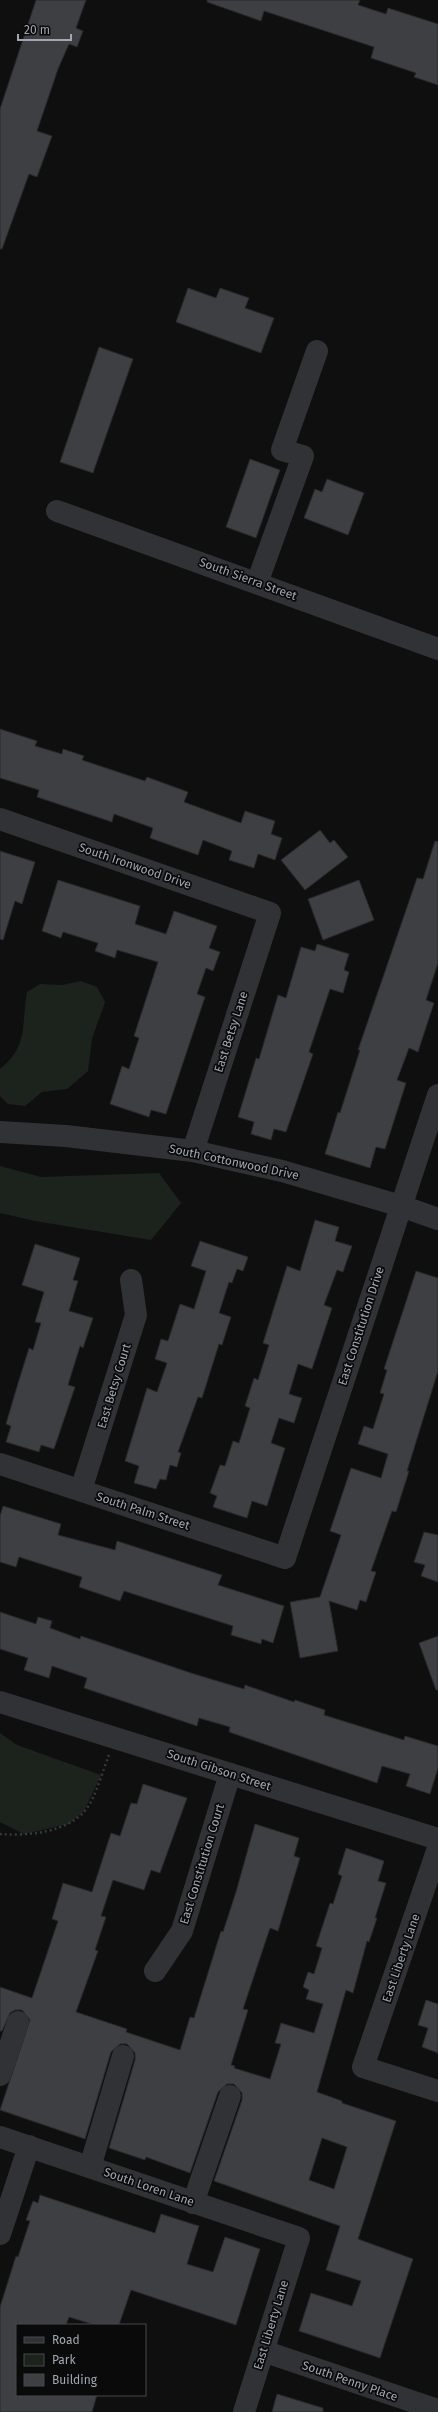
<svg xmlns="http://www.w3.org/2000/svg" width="438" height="2412" font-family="'Fira Sans',sans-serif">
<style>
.green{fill:#1c231d}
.building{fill:#3e3f43;stroke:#29292c;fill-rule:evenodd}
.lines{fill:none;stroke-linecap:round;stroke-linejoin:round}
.path{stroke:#37383c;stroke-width:2.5;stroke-dasharray:2 3;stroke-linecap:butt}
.minor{stroke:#313235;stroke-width:22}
.labels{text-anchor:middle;stroke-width:3.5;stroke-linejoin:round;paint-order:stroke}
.street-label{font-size:12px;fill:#a1a7b0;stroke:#0a0a0b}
</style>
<rect width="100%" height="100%" fill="#0f0f10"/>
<g class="green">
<path d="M81,981l16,6 8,15 -13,37 -4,32 -21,18 -25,3 -17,14 -17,-2 -8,-8v-27c29,-23 21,-44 27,-77l13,-8 22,1z"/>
<polygon points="0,1166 41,1177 159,1173 181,1203 151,1240 35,1221 0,1213"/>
<polygon points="0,1733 17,1745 101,1775 84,1811 69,1824 24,1834 0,1822"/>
</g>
<g class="building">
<polygon points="36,0 86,0 76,28 83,31 77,47 69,44 58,69 37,131 52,136 37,177 29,174 2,249 0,249 0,109"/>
<polygon points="207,0 360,0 358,5 386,14 388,8 438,24 438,85 414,77 416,73 371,58 374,47 264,11 261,21 207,2"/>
<polygon points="188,288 216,298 220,288 249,298 245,308 274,318 261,353 176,322"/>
<polygon points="99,347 133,359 93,473 60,462"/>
<polygon points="250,459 280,470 256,538 226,527"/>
<polygon points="327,479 364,493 348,535 304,518 315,489 322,492"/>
<polygon points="0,729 37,741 35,746 62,754 63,749 84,756 82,760 145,781 147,777 188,792 184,802 241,823 245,811 275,821 271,834 282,838 275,860 258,854 254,868 229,860 232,851 203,840 198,855 150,838 153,828 114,814 112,822 37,797 39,790 0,778"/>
<polygon points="320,830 330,843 334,840 348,857 305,890 281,860"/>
<polygon points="435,841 438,842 438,963 426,1000 434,1003 418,1052 409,1048 397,1080 406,1083 385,1149 376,1147 370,1168 325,1154 338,1112 340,1113 360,1050 358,1050 417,878 423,879"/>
<polygon points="0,851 35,862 22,904 15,901 3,940 0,939"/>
<polygon points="58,880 140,906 135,924 166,934 174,911 217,926 209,948 220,952 213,971 206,968 197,994 205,997 166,1114 151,1110 149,1117 110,1104 122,1066 129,1069 139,1038 134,1036 158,962 117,950 115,958 95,951 98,943 63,932 61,938 42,931"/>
<polygon points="359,880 374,920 323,940 308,899"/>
<polygon points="317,944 349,954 344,970 349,972 343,993 330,989 309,1052 313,1054 286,1132 274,1129 271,1140 251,1134 254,1122 238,1117 256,1058 259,1059 278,995 286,998 301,947 315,951"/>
<polygon points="315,1220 339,1227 335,1241 352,1246 343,1272 337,1270 324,1305 332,1308 312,1369 298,1364 289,1394 302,1398 294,1423 279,1418 271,1443 285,1448 267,1506 252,1501 247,1518 213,1507 217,1496 210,1493 220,1465 225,1466 233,1441 239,1443 250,1408 245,1406 254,1378 258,1380 269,1345 263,1343 287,1266 300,1271"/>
<polygon points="200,1241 248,1257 243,1271 237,1269 232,1283 229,1282 219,1313 231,1317 222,1345 219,1344 202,1398 198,1397 178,1452 181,1453 177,1467 170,1465 166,1480 160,1479 156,1489 134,1483 139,1466 125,1461 147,1388 157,1392 167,1363 155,1359 161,1339 168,1341 180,1304 194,1309 206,1271 191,1266"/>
<polygon points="35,1244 80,1258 73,1280 78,1281 69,1311 93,1318 83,1348 80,1346 68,1385 75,1387 54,1449 41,1445 39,1452 6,1442 11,1426 6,1424 16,1390 29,1348 33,1350 41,1323 35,1322 44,1292 22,1285"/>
<polygon points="416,1271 438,1278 438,1371 407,1471 409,1471 396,1512 392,1511 371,1571 376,1572 366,1602 360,1600 357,1610 329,1601 338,1651 300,1658 290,1602 320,1597 341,1535 330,1531 351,1468 381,1478 388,1454 358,1444 364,1426 373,1429 384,1394 380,1393 387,1370 384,1369"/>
<polygon points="3,1506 61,1524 58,1535 115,1550 117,1541 222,1575 218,1585 284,1606 273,1643 262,1639 261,1644 231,1635 233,1626 124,1591 120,1601 79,1587 82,1577 19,1557 16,1567 0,1562 0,1516"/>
<polygon points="424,1532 438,1535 438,1582 421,1576 425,1565 414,1562"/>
<polygon points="0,1612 36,1624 38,1617 52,1621 50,1628 80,1639 81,1636 194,1674 244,1689 245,1685 294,1702 295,1700 325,1710 324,1715 404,1740 405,1736 438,1746 438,1768 430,1794 406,1786 410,1774 382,1766 377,1783 229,1732 230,1727 199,1718 197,1726 84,1688 87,1678 52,1666 49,1678 24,1670 28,1658 0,1649"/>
<polygon points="438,1636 438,1690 436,1690 419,1643"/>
<path d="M143,1784l44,14 -27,75 -9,-3 -7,20 -31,-10 -12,36 5,1 -11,33 3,1 -22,61 51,17 -1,3 54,18 10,-33 4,1 27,-87 2,1 13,-40 19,-68 44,14 -5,18 6,2 -22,73 -8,-3 -27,81 5,1 -17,55 4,1 -1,2 36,11 11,-35 -6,-1 6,-20 33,10 9,-29 -17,-5 3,-9 -6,-3 5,-15 6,2 8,-26 -6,-2 14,-43 3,1 9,-28 -4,-2 8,-26 38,13 -6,20 8,2 -11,35h2l-8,24 -2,-1 -14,52 -7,-3 -29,102 25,9v2l54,18 -38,118 55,20 -33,99 -81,-27 12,-38 41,13 9,-25 -35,-11 14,-44 -126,-45 28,-81v-7l-8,-9h-7l-9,8 -28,81 -44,-16 -1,3 -36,-12 26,-88v-7l-8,-9h-7l-9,8 -26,87 -85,-29 30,-90 -8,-10h-7l-5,3 -8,18h-2v-44l32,11 26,-77 -6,-2 11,-36 29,9 19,-59 9,3 11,-33 6,1zM322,2138l25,9 -13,42 -25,-9z"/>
<polygon points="426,2000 438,2004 438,2053 422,2047 428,2028 418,2025"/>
<polygon points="40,2195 155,2233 161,2214 199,2226 187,2264 213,2272 225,2237 260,2249 236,2325 131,2290 119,2325 95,2325 69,2317 66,2325 17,2325 17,2395 97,2395 92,2412 0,2412 0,2307 16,2256 18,2257 30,2221 26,2220 33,2201 38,2203"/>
<polygon points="277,2394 323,2408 323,2412 272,2412"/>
</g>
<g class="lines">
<path class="path" d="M0,1834c27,2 64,-1 84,-22 12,-14 18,-40 25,-57"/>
<g class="minor">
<polyline points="57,511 438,649"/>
<polyline points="257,583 303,456 282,450 317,351"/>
<polyline points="0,819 270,913 193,1151"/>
<polyline points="0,1132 66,1136 193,1151 282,1171 401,1206 438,1219"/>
<polyline points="0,1464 285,1558 438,1095"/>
<polyline points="81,1490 136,1315 131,1280"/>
<polyline points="0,1702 438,1839"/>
<polyline points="438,1848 363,2067 438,2091"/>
<polyline points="155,1971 182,1931 230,1774"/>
<polyline points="0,2075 18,2022"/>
<polyline points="0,2137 299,2238 244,2412"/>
<polyline points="90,2167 123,2056"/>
<polyline points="193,2203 230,2096"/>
<polyline points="0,2234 29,2146"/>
<polyline points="263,2351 438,2410"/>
</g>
</g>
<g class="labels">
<g class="street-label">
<text transform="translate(248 579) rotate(20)" y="4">South Sierra Street</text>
<text transform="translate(135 866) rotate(19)" y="4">South Ironwood Drive</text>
<text transform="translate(231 1032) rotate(-72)" y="4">East Betsy Lane</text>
<text transform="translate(234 1162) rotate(12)" y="4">South Cottonwood Drive</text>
<text transform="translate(361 1326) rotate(-72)" y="4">East Constitution Drive</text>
<text transform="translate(114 1386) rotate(-73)" y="4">East Betsy Court</text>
<text transform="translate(143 1511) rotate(18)" y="4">South Palm Street</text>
<text transform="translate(219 1770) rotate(18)" y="4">South Gibson Street</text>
<text transform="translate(202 1864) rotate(-73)" y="4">East Constitution Court</text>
<text transform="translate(401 1958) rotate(-71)" y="4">East Liberty Lane</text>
<text transform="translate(149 2187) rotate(19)" y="4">South Loren Lane</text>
<text transform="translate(271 2325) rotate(-73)" y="4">East Liberty Lane</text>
<text transform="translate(350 2381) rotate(19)" y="4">South Penny Place</text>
</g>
</g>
<rect x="16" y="2324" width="130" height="72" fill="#0a0a0b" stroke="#46494d"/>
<rect x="24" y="2337" width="20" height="6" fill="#313235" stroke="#46494d"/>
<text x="52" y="2344" font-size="12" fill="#a1a7b0">Road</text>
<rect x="24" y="2354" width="20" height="12" fill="#1c231d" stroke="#46494d"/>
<text x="52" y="2364" font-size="12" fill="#a1a7b0">Park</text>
<rect x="24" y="2374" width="20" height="12" fill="#3e3f43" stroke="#46494d"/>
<text x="52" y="2384" font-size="12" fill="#a1a7b0">Building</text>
<path d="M18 34v6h53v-6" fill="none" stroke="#a1a7b0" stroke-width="2"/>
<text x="24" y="34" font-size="12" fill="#a1a7b0" stroke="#0a0a0b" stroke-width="3" paint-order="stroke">20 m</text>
</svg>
